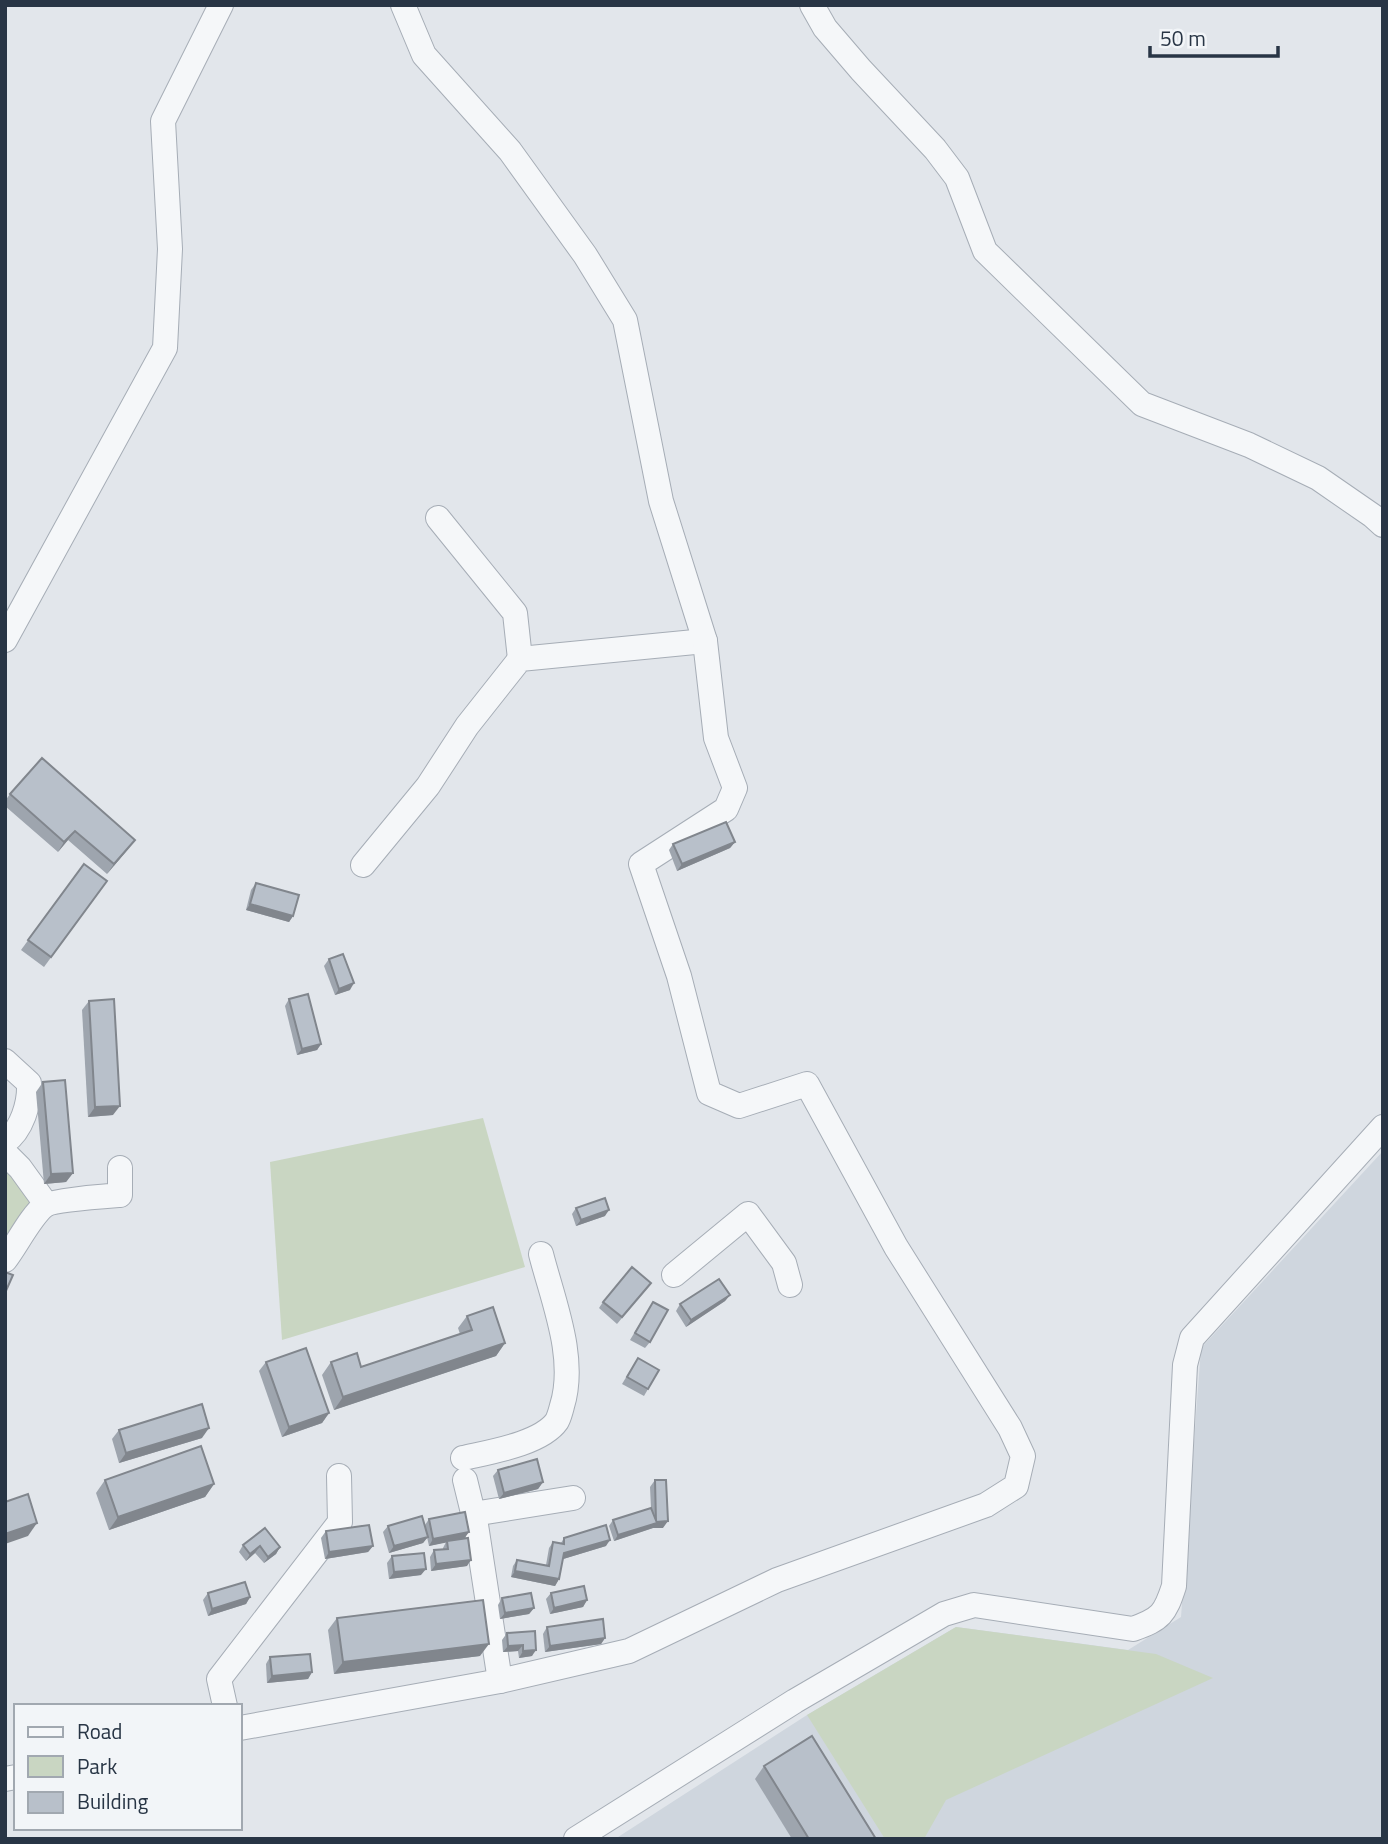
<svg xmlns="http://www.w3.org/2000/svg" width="1388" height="1844" font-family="'Titillium Web',sans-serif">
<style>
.built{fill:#cfd6de}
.green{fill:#c9d6c2}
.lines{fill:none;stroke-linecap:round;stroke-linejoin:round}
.minor-casing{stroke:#a6adb6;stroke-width:26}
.minor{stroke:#f5f7f9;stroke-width:24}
.wall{fill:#9ea5ae}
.shaded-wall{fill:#81868d}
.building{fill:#b8c0ca;stroke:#81868d;stroke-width:2}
</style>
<rect width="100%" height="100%" fill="#e2e6eb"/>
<polygon class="built" points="1383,1151 1383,1839 615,1839 807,1715 956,1627 1128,1650 1181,1617 1201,1348"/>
<g class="green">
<polygon points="483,1118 525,1267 282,1340 270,1162"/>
<polygon points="5,1162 30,1199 29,1205 5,1237"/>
<polygon points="956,1627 1156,1654 1213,1678 946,1800 924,1839 885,1839 807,1715"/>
</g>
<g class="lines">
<defs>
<g id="minor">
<polyline points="812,5 825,28 861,70 935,149 957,178 985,251 1142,404 1249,445 1318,478 1373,516 1383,525"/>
<polyline points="438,518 515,613 520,659"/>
<polyline points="5,640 165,348 170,249 163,121 221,5"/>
<polyline points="363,865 428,786 467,726 520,659 705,641"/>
<path d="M5,1061l24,22c1,20 -7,47 -24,59"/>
<polyline points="5,1153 20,1168 46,1204"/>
<path d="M5,1260c11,-14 26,-44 39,-54 8,-6 63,-10 76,-11v-27"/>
<polyline points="674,1275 748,1214 784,1263 790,1285"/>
<path d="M463,1458c26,-6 78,-14 94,-37 2,-4 4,-11 5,-15 15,-48 -9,-105 -21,-152"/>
<polyline points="465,1480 476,1525 500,1681"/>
<polyline points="473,1514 573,1498"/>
<polyline points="225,1706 219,1679 340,1522 339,1476"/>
<polyline points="240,1728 500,1681 629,1651 777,1580 986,1505 1016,1486 1023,1456 1010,1428 896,1247 807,1084 739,1106 709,1093 679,976 641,864 726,809 735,788 716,738 705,641 661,501 625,320 585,255 510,151 424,55 403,5"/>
<polyline points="5,1779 16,1777"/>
<path d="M576,1839l219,-138 149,-87 30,-9 159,24c28,-10 32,-15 41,-43l11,-221 7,-27 191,-211"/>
</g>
</defs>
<use href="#minor" class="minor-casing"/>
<use href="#minor" class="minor"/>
</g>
<g class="wall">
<polygon points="10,794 128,849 107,874 68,840 58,852 5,806 5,801"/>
<polygon points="735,842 730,848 677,871 669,850 673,844"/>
<polygon points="84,864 107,881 44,967 21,950"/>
<polygon points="256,883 293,916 289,922 246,910 251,890"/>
<polygon points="329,959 350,990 335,995 324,966"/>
<polygon points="289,999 321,1044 317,1050 297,1055 285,1006"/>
<polygon points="89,1001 113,1115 88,1117 82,1010"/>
<polygon points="43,1082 73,1173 66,1182 44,1184 36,1092"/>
<polygon points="576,1208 605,1216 576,1226 572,1214"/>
<polygon points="651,1283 617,1324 599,1308 603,1302"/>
<polygon points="730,1295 725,1301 686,1327 676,1311 680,1304"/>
<polygon points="653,1302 650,1342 645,1348 630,1340"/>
<polygon points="467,1316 505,1343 496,1356 334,1410 322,1375 331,1362 361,1367 460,1334 458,1328"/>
<polygon points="638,1358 648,1389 644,1396 622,1384"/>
<polygon points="266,1362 329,1413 322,1423 282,1437 259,1371"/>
<polygon points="119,1430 202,1438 119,1463 112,1439"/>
<polygon points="498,1470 543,1482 538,1489 499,1499 493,1476"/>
<polygon points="105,1480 214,1484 205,1497 109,1530 96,1493"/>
<polygon points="655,1480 663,1528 653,1528 614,1541 609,1526 613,1520 651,1508 650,1487"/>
<polygon points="429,1519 464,1539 467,1566 431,1571 430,1557 434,1550 443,1549 443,1548 446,1542 429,1546 427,1537 423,1543 389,1553 383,1532 388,1526 426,1531 425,1525"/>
<polygon points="326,1531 373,1546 368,1552 325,1559 321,1538"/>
<polygon points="564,1538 606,1546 563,1559 559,1579 555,1586 511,1577 513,1566 517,1560 546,1565 549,1548 553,1542 561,1543"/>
<polygon points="243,1545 280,1547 276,1554 264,1563 255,1553 246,1561 239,1552"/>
<polygon points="392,1556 421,1575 389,1579 387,1563"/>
<polygon points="208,1593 250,1597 246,1604 208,1616 203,1600"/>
<polygon points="551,1593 587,1600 583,1607 550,1614 546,1599"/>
<polygon points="502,1598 534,1608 529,1614 500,1619 498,1605"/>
<polygon points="337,1618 480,1656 334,1674 328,1630"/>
<polygon points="547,1627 605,1638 601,1644 545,1652 543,1634"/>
<polygon points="535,1631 532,1656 519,1658 518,1651 503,1652 502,1640 507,1633"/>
<polygon points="270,1657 312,1672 308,1679 267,1683 266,1664"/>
<polygon points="764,1766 876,1839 792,1839 755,1779"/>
</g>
<g class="shaded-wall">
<polygon points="75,831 68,840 58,852 64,842"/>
<polygon points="135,840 128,849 107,874 114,864"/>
<polygon points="735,842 730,848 677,871 682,864"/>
<polygon points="250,904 293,916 289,922 246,910"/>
<polygon points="354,983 350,990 335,995 339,989"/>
<polygon points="321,1044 317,1050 297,1055 302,1049"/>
<polygon points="120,1106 113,1115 88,1117 95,1107"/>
<polygon points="73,1173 66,1182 44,1184 51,1174"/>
<polygon points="609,1210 605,1216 576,1226 581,1220"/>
<polygon points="730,1295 725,1301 686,1327 691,1320"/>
<polygon points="505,1343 496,1356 334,1410 343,1397"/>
<polygon points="329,1413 322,1423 282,1437 289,1427"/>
<polygon points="209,1428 202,1438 119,1463 126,1453"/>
<polygon points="543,1482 538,1489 499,1499 504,1493"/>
<polygon points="214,1484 205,1497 109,1530 118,1517"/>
<polygon points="668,1521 663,1528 653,1528 614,1541 618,1535 656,1522"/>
<polygon points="37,1523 28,1536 5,1544 5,1534"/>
<polygon points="469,1532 464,1539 429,1546 433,1539"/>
<polygon points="428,1537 423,1543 389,1553 394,1546"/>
<polygon points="610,1540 606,1546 560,1560 564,1553"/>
<polygon points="260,1546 255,1553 246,1561 250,1554"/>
<polygon points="373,1546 368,1552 325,1559 329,1552"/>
<polygon points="280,1547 276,1554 264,1563 268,1557"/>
<polygon points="471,1560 467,1566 431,1571 436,1564"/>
<polygon points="426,1569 421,1575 389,1579 394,1572"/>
<polygon points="515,1571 559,1579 555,1586 511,1577"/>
<polygon points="250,1597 246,1604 208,1616 212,1609"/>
<polygon points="587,1600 583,1607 550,1614 554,1608"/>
<polygon points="534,1608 529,1614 500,1619 505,1613"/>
<polygon points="605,1638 601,1644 545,1652 550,1646"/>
<polygon points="489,1644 480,1656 334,1674 343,1662"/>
<polygon points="523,1645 518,1651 503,1652 508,1646"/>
<polygon points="536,1650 532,1656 519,1658 523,1651"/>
<polygon points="312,1672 308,1679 267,1683 272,1676"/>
</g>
<g class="building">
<polygon points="42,758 135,840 114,864 75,831 64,842 10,794"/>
<polygon points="726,822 735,842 682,864 673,844"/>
<polygon points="84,864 107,881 51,957 28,940"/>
<polygon points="256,883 299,895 293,916 250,904"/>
<polygon points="343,954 354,983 339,989 329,959"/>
<polygon points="308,994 321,1044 302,1049 289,999"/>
<polygon points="114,999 120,1106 95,1107 89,1001"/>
<polygon points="65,1080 73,1173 51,1174 43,1082"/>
<polygon points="605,1198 609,1210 581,1220 576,1208"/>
<polygon points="632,1267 651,1283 622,1317 603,1302"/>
<polygon points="5,1272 13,1275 5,1293"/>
<polygon points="719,1279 730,1295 691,1320 680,1304"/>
<polygon points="653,1302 668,1310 650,1342 635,1333"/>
<polygon points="493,1307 505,1343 343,1397 331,1362 357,1353 361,1367 472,1330 467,1316"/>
<polygon points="306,1348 329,1413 289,1427 266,1362"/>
<polygon points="638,1358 659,1370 648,1389 627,1377"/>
<polygon points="202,1404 209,1428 126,1453 119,1430"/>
<polygon points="201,1446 214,1484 118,1517 105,1480"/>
<polygon points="537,1459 543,1482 504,1493 498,1470"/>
<polygon points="655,1480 666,1480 668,1521 656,1522"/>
<polygon points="28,1494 37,1523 5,1534 5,1502"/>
<polygon points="651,1508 657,1523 618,1535 613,1520"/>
<polygon points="465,1512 469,1532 433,1539 429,1519"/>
<polygon points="422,1516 428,1537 394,1546 388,1526"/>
<polygon points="369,1525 373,1546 329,1552 326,1531"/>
<polygon points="606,1525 610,1540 564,1553 559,1579 515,1571 517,1560 549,1566 553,1542 564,1544 564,1538"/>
<polygon points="265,1528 280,1547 268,1557 260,1546 250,1554 243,1545"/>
<polygon points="468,1538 471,1560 436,1564 434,1550 448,1549 447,1541"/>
<polygon points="424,1553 426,1569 394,1572 392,1556"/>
<polygon points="245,1582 250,1597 212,1609 208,1593"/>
<polygon points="584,1586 587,1600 554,1608 551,1593"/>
<polygon points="531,1593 534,1608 505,1613 502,1598"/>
<polygon points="483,1600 489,1644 343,1662 337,1618"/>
<polygon points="603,1619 605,1638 550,1646 547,1627"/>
<polygon points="535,1631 536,1650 523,1651 523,1645 508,1646 507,1633"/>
<polygon points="310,1654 312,1672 272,1676 270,1657"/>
<polygon points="812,1736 876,1839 809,1839 764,1766"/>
</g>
<rect width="1388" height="1844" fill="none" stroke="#283545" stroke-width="14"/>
<rect x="14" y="1704" width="228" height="126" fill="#f2f5f8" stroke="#a1a8b0" stroke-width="2"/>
<rect x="28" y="1727" width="35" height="10" fill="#f5f7f9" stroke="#a1a8b0" stroke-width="2"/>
<text x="77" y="1739" font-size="21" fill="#283545">Road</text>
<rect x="28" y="1756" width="35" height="21" fill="#c9d6c2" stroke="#a1a8b0" stroke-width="2"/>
<text x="77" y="1774" font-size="21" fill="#283545">Park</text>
<rect x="28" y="1792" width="35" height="21" fill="#b8c0ca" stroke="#a1a8b0" stroke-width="2"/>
<text x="77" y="1809" font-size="21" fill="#283545">Building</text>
<path d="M1150 46v10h128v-10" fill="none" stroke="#283545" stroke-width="3.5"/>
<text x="1160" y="46" font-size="21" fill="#283545" stroke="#f2f5f8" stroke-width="5" paint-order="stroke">50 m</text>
</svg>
